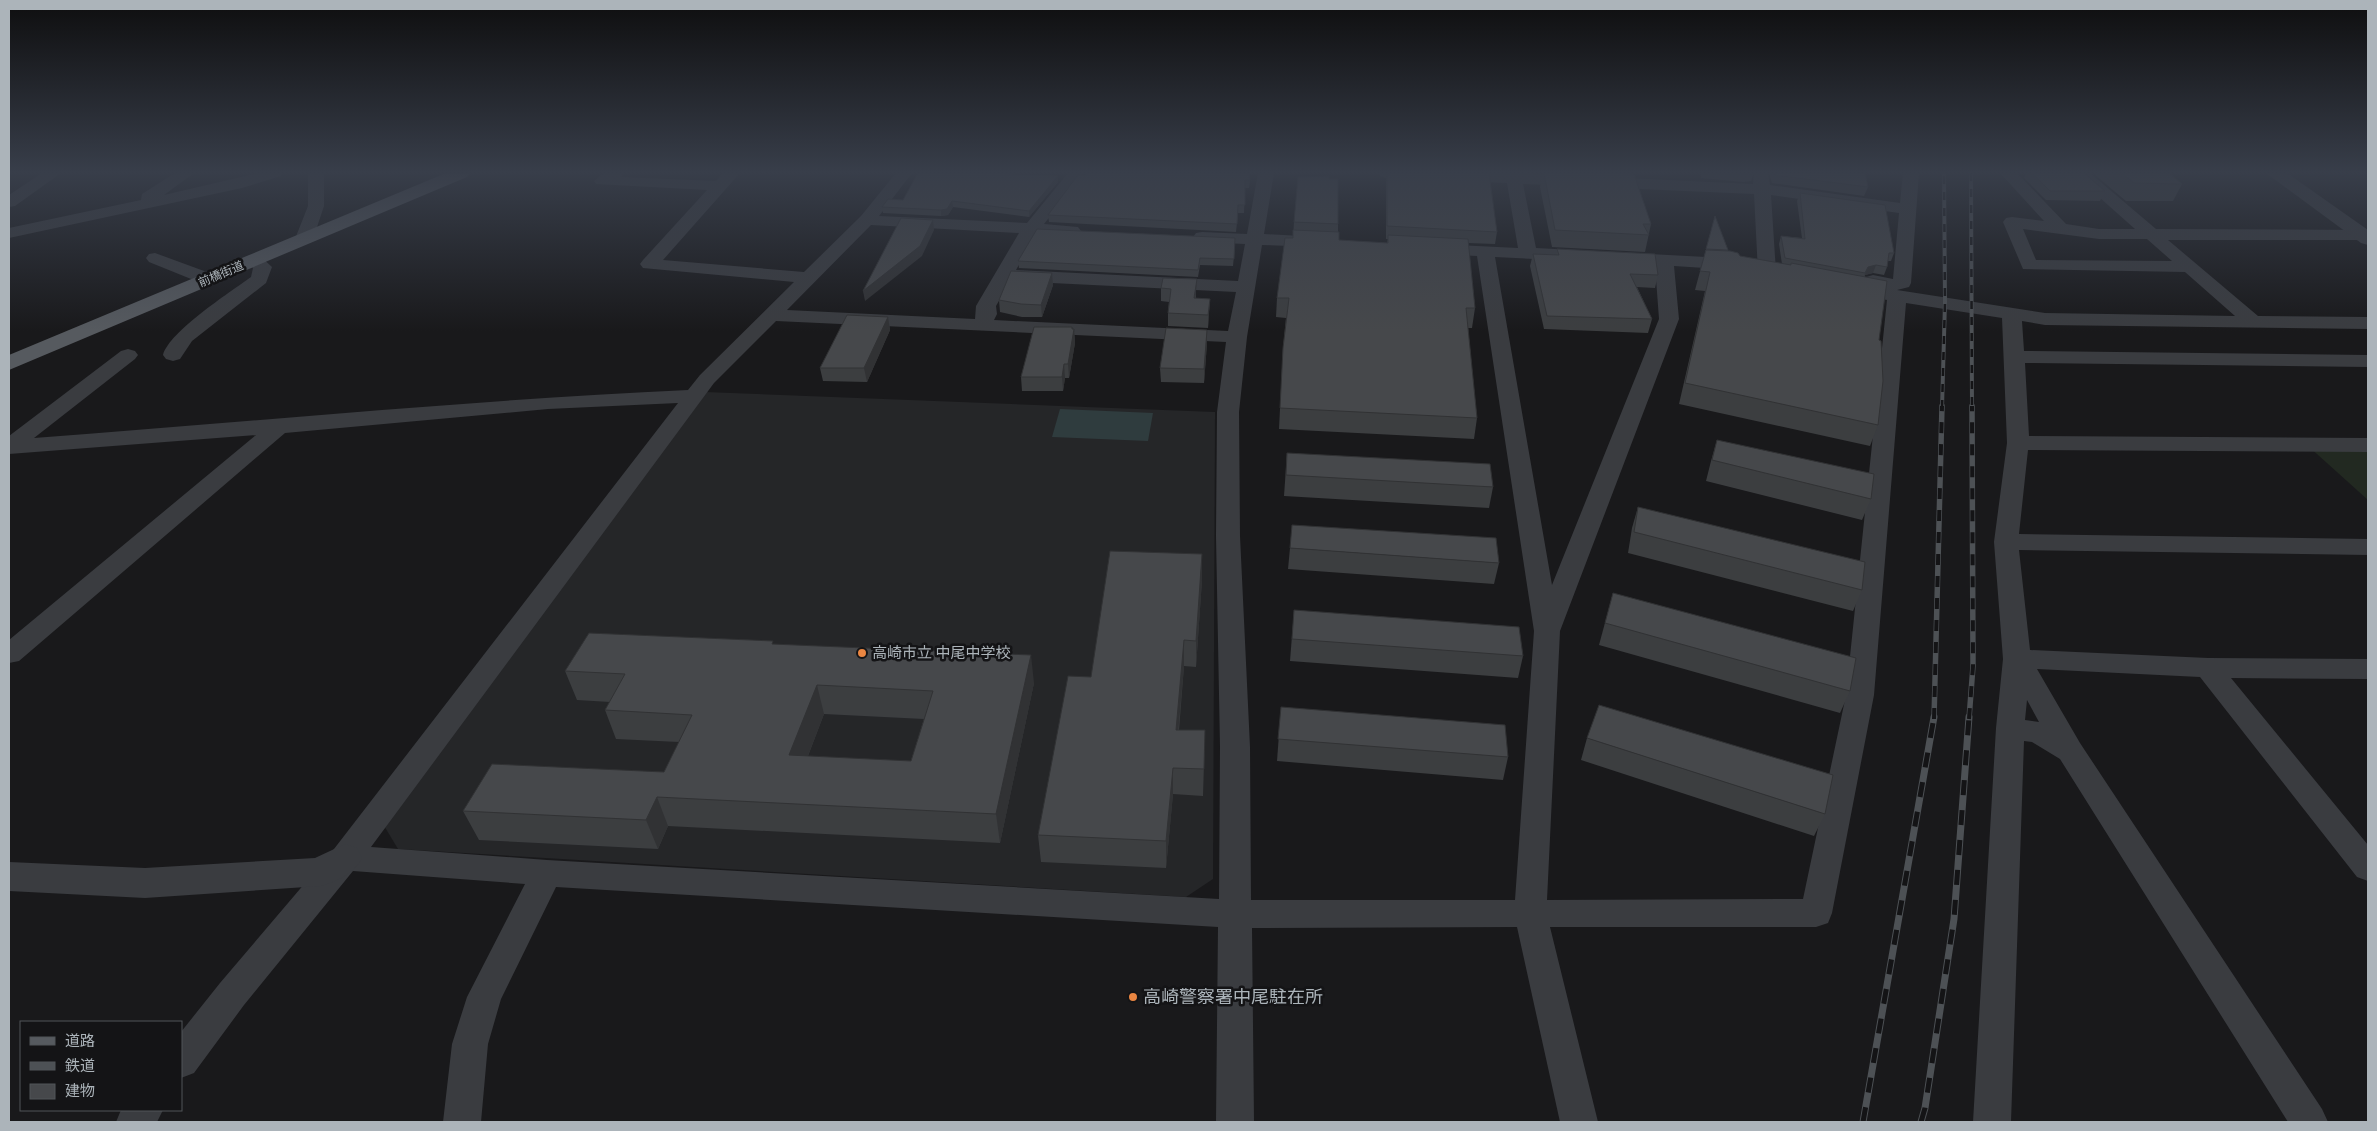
<svg xmlns="http://www.w3.org/2000/svg" width="2377" height="1131" font-family="Overpass,'Noto Sans JP',sans-serif">
<style>
.built{fill:#252628}
.green{fill:#222921}
.water{fill:#2f3c3e}
.lines{fill:none;stroke-linecap:round;stroke-linejoin:round}
.minor{fill:#3a3c40;fill-rule:evenodd}
.tertiary{fill:#3a3c40;fill-rule:evenodd}
.primary{fill:#565a5f;fill-rule:evenodd}
.rail-far2-casing{stroke:#4d5155;stroke-width:4}
.rail-far1-casing{stroke:#4d5155;stroke-width:5.5}
.rail-casing{stroke:#4d5155;stroke-width:7}
.rail-far2{stroke:#141416;stroke-width:2.5;stroke-dasharray:8;stroke-linecap:butt}
.rail-far1{stroke:#141416;stroke-width:4;stroke-dasharray:11;stroke-linecap:butt}
.rail{stroke:#141416;stroke-width:5;stroke-dasharray:15;stroke-linecap:butt}
.wall{fill:#3c3e40;fill-rule:evenodd}
.shaded-wall{fill:#313234}
.building{fill:#46484b;stroke:#313234;fill-rule:evenodd}
.poi-dot{fill:#ea8642;stroke:#141416;stroke-width:2}
.labels{text-anchor:middle;stroke-width:5;stroke-linejoin:round;paint-order:stroke}
.far-street-label{font-size:12px;fill:#acb4ba;stroke:#141416}
.poi-label{font-size:15px;fill:#acb4ba;stroke:#141416;text-anchor:start}
.near-poi-label{font-size:18px;fill:#acb4ba;stroke:#141416;text-anchor:start}
</style>
<rect width="100%" height="100%" fill="#19191b"/>
<polygon class="built" points="705,392 1215,412 1213,879 1186,897 398,849 383,824"/>
<polygon class="green" points="2307,445 2368,445 2368,500"/>
<polygon class="water" points="1060,409 1153,413 1148,441 1052,437"/>
<g class="lines">
<g class="minor">
<polygon points="42,173 61,173 15,206 9,207 9,195"/>
<polygon points="175,173 194,173 164,195 258,173 283,173 281,176 242,188 9,238 9,228 141,200 142,194"/>
<polygon points="308,173 324,173 324,206 313,239 310,243 298,243 295,239 308,206"/>
<path d="M604,173h20l-3,4 95,4 7,-8h17l-77,87 141,12 57,-56 35,-43h16l-33,43 148,7 41,-50h16l-40,51 34,3 3,4 -3,4 -42,-1 -20,36 222,11 7,-37 -43,-2 -6,-1 -3,-4 3,-4 6,-1 45,2 11,-61h16l-10,61 55,3 6,1 3,4 -3,4 -6,1 -57,-2 -15,92 -8,75 1,124 10,211 1,153h264l19,-269 -57,-375 -41,-2 -6,-1 -3,-4 3,-4 6,-1 82,4 -11,-65 -121,-5 -6,-2 -2,-3h143l232,11 1,-11h14l2,12 130,18 3,-30h16l-8,110 -2,4 -12,3 148,23 190,3 -50,-44 -162,-3 -20,-47 3,-4 6,-1 32,4 -44,-48h17l49,51 33,5h36l-63,-56h18l66,56 212,1v10h-200l90,76 110,1v12l-323,-4 -23,-4 2,30 344,4v12l-343,-4 4,73 339,2v14l-340,-2 -9,84 349,5v16l-349,-5 11,100 178,8 160,1v20l-137,-1 137,167v36l-11,-4 -157,-200 -163,-8 43,74 242,366 6,13h-40l-228,-363 -28,-17 -8,-1 -13,381h-38l23,-394 7,-69 -9,-117 13,-99 -5,-125 -96,-15 -32,392 -42,218 -4,10 -12,4h-266l48,195h-38l-43,-195 -265,1 2,194h-38l2,-195 -662,-40 -55,112 -13,45 -7,78h-38l9,-78 15,-47 58,-113 -172,-13 -109,134 -50,68 -13,5v-46l39,-49 114,-134 344,-446 -130,6 -263,24 -266,228 -10,2v-23l247,-205 -247,19v-18l112,-85 7,-2 7,2 3,4 -3,4 -101,79c218,-16 435,-38 654,-48l12,-15 94,-93 -151,-14 -3,-4 3,-4 64,-70 -111,-6 -2,-3zM1523,184l231,10 4,78 3,4h12l3,-4 -5,-77 128,18 -6,66 -20,-4 -7,2 -2,4 2,4 13,3 -6,1 -2,4 2,4 14,3 -41,395 -43,204 -256,1 13,-269 119,-312 -5,-53 62,4 6,-1 3,-4 -3,-4 -17,-3 -189,-10zM871,225l148,8 -43,73 -1,13 -188,-9zM2023,229l76,10h48l25,22 -136,-1zM1495,257l160,8 4,54 -107,266zM1010,281l226,11 -8,39 -234,-11 3,-6 -1,-8zM776,321l450,21 -9,70 -1,124 4,211 -1,152 -672,-39 -176,-13 343,-464zM2027,700l12,22 -14,-2z"/>
<polygon points="155,253 215,275 217,279 215,283 201,283 149,262 146,258 149,254"/>
<path d="M254,255l6,1 12,11 -6,16 -74,58 -12,18 -7,2 -7,-2 -3,-4c7,-24 66,-62 88,-78l2,-9 -8,-8 3,-4z"/>
<polygon points="121,1110 163,1110 157,1122 116,1122"/>
</g>
<g class="tertiary">
<polygon points="2266,173 2287,173 2368,230 2368,245 2361,243"/>
<path d="M345,844l12,4 5,10c-8,16 -25,23 -41,28l-176,12 -136,-7v-29l136,6 170,-10z"/>
</g>
<polygon class="primary" points="446,173 470,173 467,177 9,370 9,355"/>
<defs>
<g id="rail-far2">
<polyline points="1971,173 1972,408"/>
<polyline points="1942,408 1945,302 1944,173"/>
</g>
<g id="rail-far1">
<polyline points="1934,719 1942,406"/>
<polyline points="1969,719 1973,666 1972,406"/>
</g>
<g id="rail">
<polyline points="1863,1122 1934,717"/>
<polyline points="1921,1122 1925,1108 1954,919 1969,717"/>
</g>
</defs>
<use href="#rail-far2" class="rail-far2-casing"/>
<use href="#rail-far1" class="rail-far1-casing"/>
<use href="#rail" class="rail-casing"/>
<use href="#rail-far2" class="rail-far2"/>
<use href="#rail-far1" class="rail-far1"/>
<use href="#rail" class="rail"/>
</g>
<g class="wall">
<polygon points="1387,173 1497,232 1495,244 1468,243 1475,308 1472,328 1468,328 1477,418 1474,439 1279,429 1283,348 1286,318 1276,317 1277,298 1293,238 1294,222 1338,224 1338,232 1339,240 1387,243 1388,239 1386,239 1386,182"/>
<polygon points="1542,173 1626,173 1651,224 1645,252 1552,247 1540,187"/>
<polygon points="1696,173 1754,173 1751,181 1743,182 1701,178 1701,173"/>
<polygon points="1769,173 1865,173 1868,187 1864,196 1772,183"/>
<polygon points="2026,173 2084,173 2105,191 2100,201 2046,200 2024,178"/>
<polygon points="2095,173 2169,173 2182,184 2173,201 2126,201 2094,174"/>
<polygon points="1078,175 1250,180 1249,188 1245,188 1244,213 1238,213 1236,232 1049,222 1048,215"/>
<polygon points="1058,182 1029,217 953,207 948,215 941,216 883,213 882,207 903,200"/>
<polygon points="1800,193 1894,253 1891,261 1888,261 1887,267 1884,275 1873,273 1865,275 1865,277 1879,340 1878,425 1870,446 1679,404 1705,291 1695,290 1715,216 1728,250 1728,251 1740,256 1782,264 1779,244 1781,236 1802,238 1797,201"/>
<polygon points="1235,245 1233,266 1200,265 1198,277 1019,268 1018,261"/>
<polygon points="1557,249 1658,275 1655,288 1637,287 1652,319 1648,333 1544,329 1530,266 1533,254 1556,255"/>
<polygon points="1052,273 1053,285 1042,317 1022,317 1000,312 999,300"/>
<polygon points="1163,278 1196,292 1196,298 1210,299 1208,328 1168,326 1168,313 1169,302 1161,301 1161,288"/>
<polygon points="888,317 890,330 867,382 823,381 820,368"/>
<polygon points="1073,329 1074,329 1075,343 1069,378 1065,378 1063,391 1022,391 1021,377"/>
<polygon points="1207,330 1207,343 1204,383 1161,382 1160,368"/>
<polygon points="1717,440 1871,499 1862,520 1706,481 1711,461"/>
<polygon points="1287,453 1493,487 1489,508 1284,496"/>
<polygon points="1638,507 1862,590 1853,611 1628,553 1632,528"/>
<polygon points="1290,548 1499,563 1494,584 1288,569"/>
<polygon points="1202,580 1196,667 1184,666 1179,730 1205,730 1203,796 1173,794 1166,868 1041,862 1038,835 1091,677"/>
<polygon points="1613,593 1850,691 1840,713 1599,645"/>
<polygon points="1294,610 1523,656 1518,678 1290,661"/>
<path d="M774,644l260,39 -34,160 -332,-17 -10,23 -179,-9 -16,-29 201,-39 15,-30 -63,-3 -11,-29 5,-8 -33,-2 -12,-29zM824,714l100,5 -13,42 -103,-5z"/>
<polygon points="1281,707 1508,757 1503,780 1277,761"/>
<polygon points="1587,738 1825,814 1814,836 1581,760"/>
</g>
<g class="shaded-wall">
<polygon points="1058,176 1058,182 1029,217 1029,211"/>
<polygon points="952,201 953,207 948,215 941,216 941,210"/>
<polygon points="933,220 934,230 922,256 865,301 863,291"/>
<polygon points="1876,265 1873,273 1865,275 1862,281 1868,267"/>
<polygon points="1052,273 1053,285 1042,317 1041,305"/>
<polygon points="1197,279 1196,292 1194,311 1194,298"/>
<polygon points="1210,299 1209,312 1208,328 1208,315"/>
<polygon points="888,317 890,330 867,382 864,368"/>
<polygon points="1072,327 1073,336 1074,329 1075,343 1069,378 1068,364"/>
<polygon points="1207,330 1207,343 1204,383 1204,369"/>
<polygon points="1064,364 1065,378 1063,391 1062,377"/>
<polygon points="1202,554 1202,580 1196,667 1196,641"/>
<polygon points="1184,640 1184,666 1176,756 1176,730"/>
<polygon points="1031,655 1034,683 1000,843 996,814"/>
<polygon points="817,685 824,714 797,784 789,755"/>
<polygon points="1173,768 1173,794 1166,868 1166,841"/>
<polygon points="657,797 668,826 658,849 646,820"/>
</g>
<g class="building">
<polygon points="918,173 993,173 1058,176 1029,211 952,201 947,209 941,210 882,207 888,199 903,200"/>
<polygon points="1086,173 1249,173 1250,180 1245,180 1245,205 1238,205 1237,224 1048,215 1078,175 1085,176"/>
<polygon points="1387,173 1489,173 1497,232 1387,226"/>
<polygon points="1544,173 1610,173 1634,174 1651,224 1643,224 1649,235 1555,230"/>
<polygon points="1774,173 1865,173 1868,187 1774,175"/>
<polygon points="2032,173 2084,173 2105,191 2050,191"/>
<polygon points="2122,173 2169,173 2182,184 2134,183"/>
<polygon points="1329,176 1329,179 1338,179 1338,224 1294,222 1298,177"/>
<polygon points="1800,193 1885,205 1894,253 1889,253 1887,267 1876,265 1868,267 1865,273 1785,258 1781,236 1805,239"/>
<polygon points="1715,216 1728,250 1706,249"/>
<polygon points="901,218 933,220 920,246 863,291"/>
<polygon points="1037,229 1235,238 1234,259 1200,258 1198,270 1018,261"/>
<polygon points="1293,230 1339,232 1339,240 1388,243 1388,235 1468,239 1475,308 1466,308 1477,418 1280,408 1283,348 1289,298 1277,298 1285,238 1293,238"/>
<polygon points="1557,249 1655,254 1658,275 1630,274 1652,319 1547,316 1533,254 1559,255"/>
<polygon points="1706,250 1730,251 1738,253 1740,256 1791,265 1791,263 1887,281 1879,340 1881,341 1883,381 1878,425 1685,383 1710,272 1700,271"/>
<polygon points="1011,271 1052,273 1041,305 1021,304 999,300"/>
<polygon points="1163,278 1197,279 1194,298 1210,299 1208,315 1168,313 1171,289 1161,288"/>
<polygon points="847,315 888,317 864,368 820,368"/>
<polygon points="1034,327 1072,327 1072,329 1074,329 1068,364 1064,364 1062,377 1021,377"/>
<polygon points="1166,328 1207,330 1204,369 1160,368"/>
<polygon points="1717,440 1874,474 1871,499 1712,460"/>
<polygon points="1287,453 1490,464 1493,487 1286,475"/>
<polygon points="1638,507 1865,562 1862,590 1634,532"/>
<polygon points="1292,525 1496,538 1499,563 1290,548"/>
<polygon points="1110,551 1202,554 1196,641 1184,640 1176,730 1205,730 1204,769 1173,768 1166,841 1038,835 1068,676 1091,677"/>
<polygon points="1613,593 1856,658 1850,691 1605,623"/>
<polygon points="1294,610 1519,627 1523,656 1292,639"/>
<path d="M589,633l184,8 -1,3 259,11 -35,159 -339,-17 -11,23 -183,-9 29,-47 172,8 28,-57 -87,-5 20,-36 -60,-3zM817,685l116,6 -22,70 -122,-6z"/>
<polygon points="1599,705 1833,775 1825,814 1587,738"/>
<polygon points="1281,707 1505,725 1508,757 1278,739"/>
</g>
<linearGradient id="sky" x2="0" y2="1"><stop stop-color="#0e0e0f"/><stop offset="0.52" stop-color="#383e4a"/><stop offset="1" stop-color="#383e4a" stop-opacity="0"/></linearGradient>
<rect width="2377" height="331" fill="url(#sky)"/>
<g class="poi-dot">
<circle cx="862" cy="653" r="5"/>
<circle cx="1133" cy="997" r="5"/>
</g>
<g class="labels">
<g class="far-street-label">
<text transform="translate(221 274) rotate(-23)" y="4">前橋街道</text>
</g>
<g class="poi-label">
<text x="872" y="658">高崎市立 中尾中学校</text>
</g>
<g class="near-poi-label">
<text x="1143" y="1003">高崎警察署中尾駐在所</text>
</g>
</g>
<rect width="2377" height="1131" fill="none" stroke="#acb4ba" stroke-width="20"/>
<rect x="20" y="1021" width="162" height="90" fill="#141416" stroke="#515458"/>
<rect x="30" y="1037" width="25" height="8" fill="#565a5f" stroke="#515458"/>
<text x="65" y="1046" font-size="15" fill="#acb4ba">道路</text>
<rect x="30" y="1062" width="25" height="8" fill="#4d5155" stroke="#515458"/>
<text x="65" y="1071" font-size="15" fill="#acb4ba">鉄道</text>
<rect x="30" y="1084" width="25" height="15" fill="#46484b" stroke="#515458"/>
<text x="65" y="1096" font-size="15" fill="#acb4ba">建物</text>
</svg>
